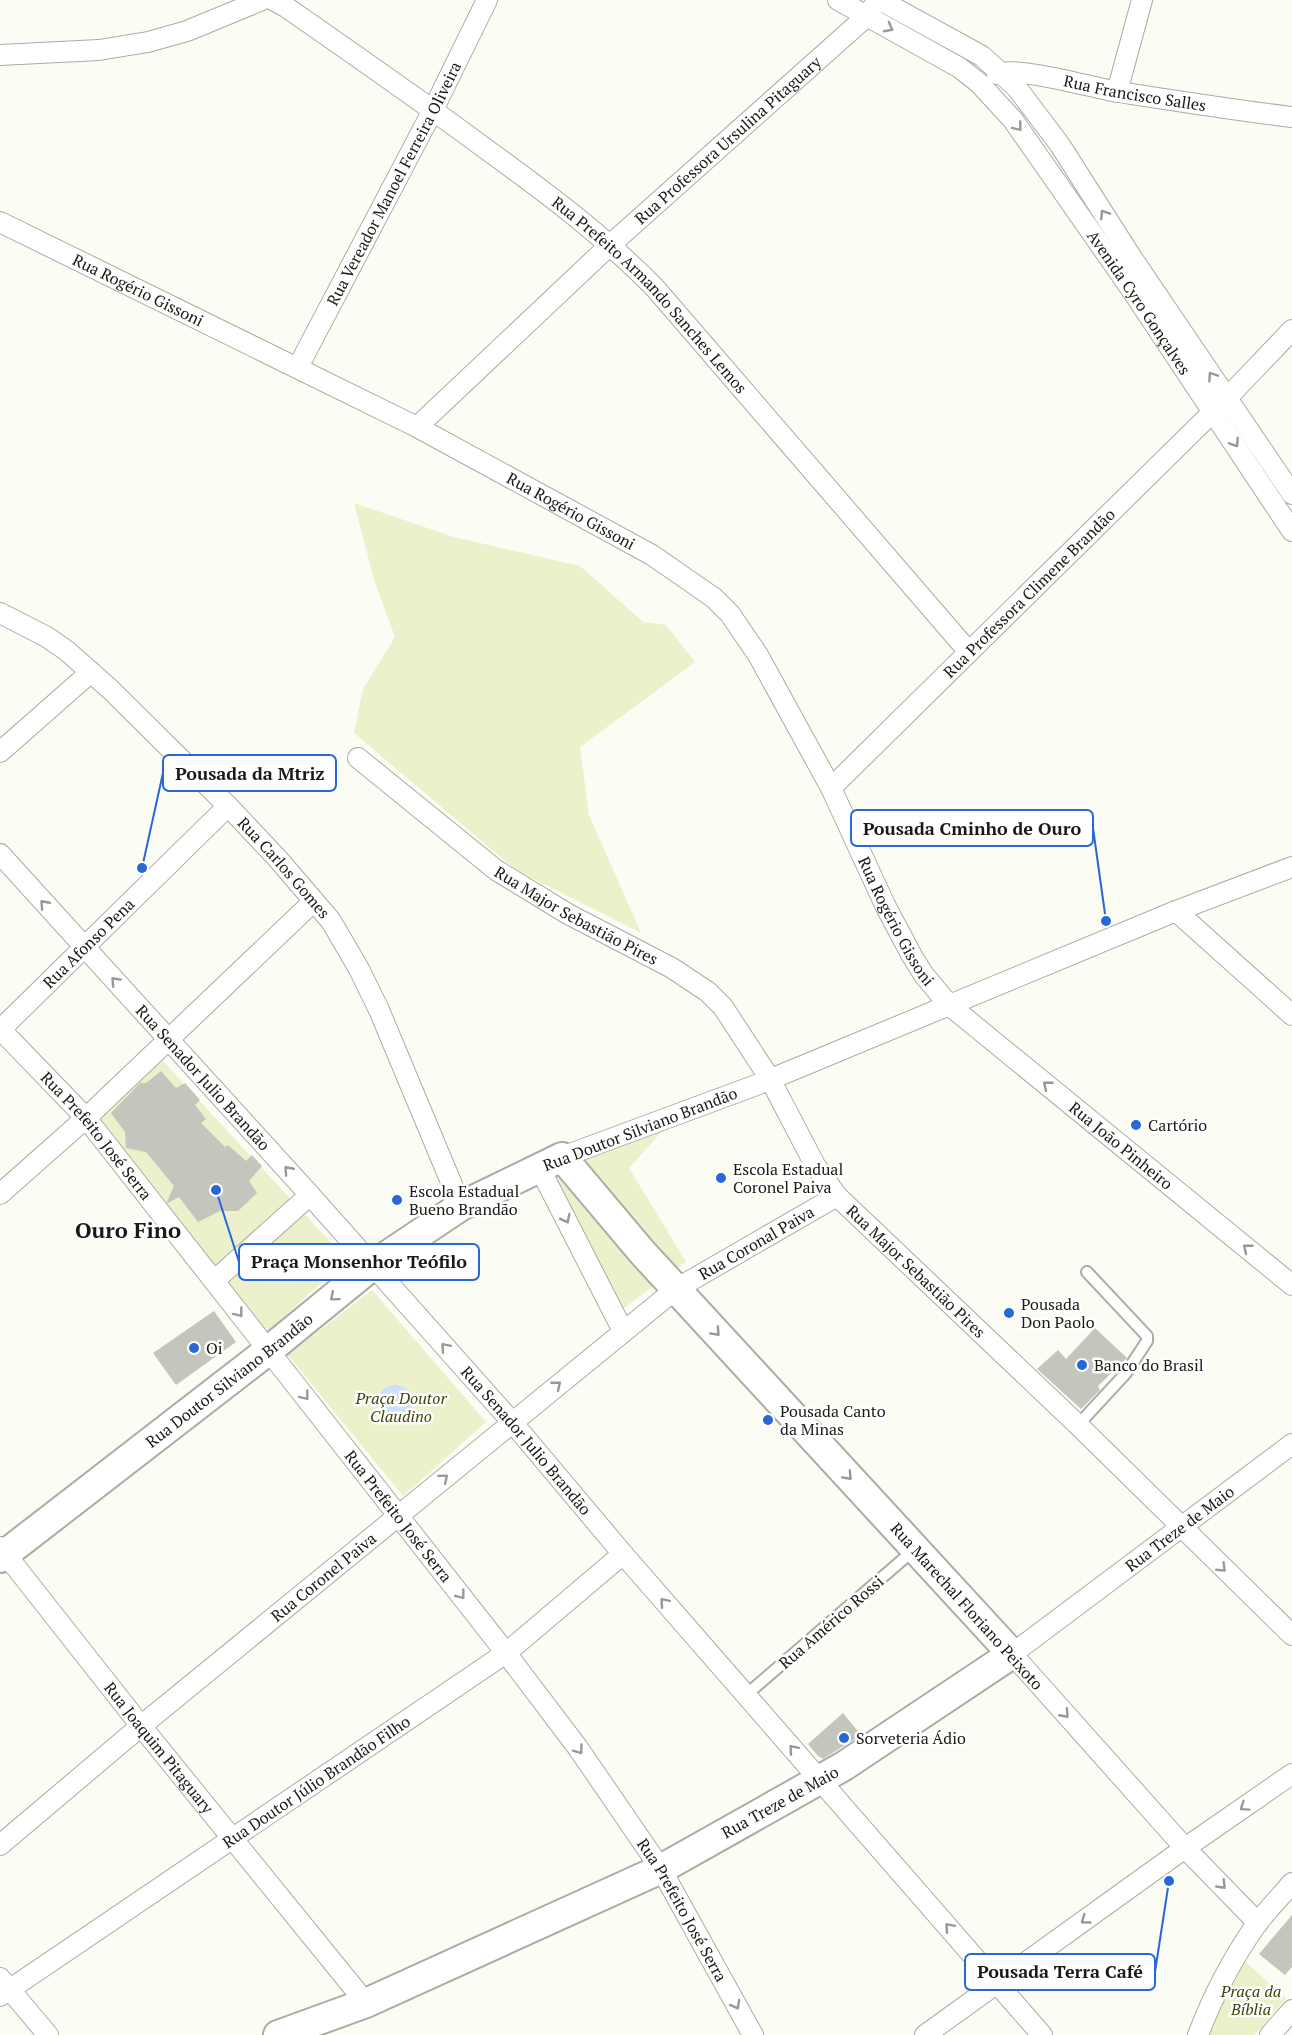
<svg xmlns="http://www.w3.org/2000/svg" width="1292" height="2035" font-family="'PT Serif',serif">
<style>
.green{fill:#ecf1cb}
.water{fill:#cfdffa}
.building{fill:#c4c5bd}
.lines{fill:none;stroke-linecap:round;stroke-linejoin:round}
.lane-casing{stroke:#abaca4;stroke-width:14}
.street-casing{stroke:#abaca4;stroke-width:22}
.secondary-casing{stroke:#abaca4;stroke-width:32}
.lane{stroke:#fff;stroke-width:10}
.street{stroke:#fff;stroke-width:20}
.secondary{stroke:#fff;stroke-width:28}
.oneway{stroke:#989896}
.poi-dot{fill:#2868d5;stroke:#fff;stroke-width:2}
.labels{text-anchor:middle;stroke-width:5;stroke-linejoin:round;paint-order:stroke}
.street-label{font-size:16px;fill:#191916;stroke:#fff}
.poi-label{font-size:16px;fill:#191916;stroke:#fff;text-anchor:start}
.park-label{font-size:16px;font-style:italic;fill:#3f4306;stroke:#fff}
.district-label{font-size:22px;font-weight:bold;fill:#191916;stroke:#fff}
.leader{fill:none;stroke:#2868d5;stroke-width:2}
.callout-dot{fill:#2868d5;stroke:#fff;stroke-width:2}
.callout{fill:#fff;stroke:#2868d5;stroke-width:2}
.callout-label{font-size:18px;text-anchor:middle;font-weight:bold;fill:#191916}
</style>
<rect width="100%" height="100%" fill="#fbfcf4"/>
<g class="green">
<polygon points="354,503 454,537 580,566 643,622 666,625 695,662 580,747 589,815 641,933 516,870 354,733 363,689 395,637 375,583"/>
<polygon points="160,1058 347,1260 270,1329 260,1327 93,1121"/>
<polygon points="665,1128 629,1168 686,1262 620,1311 552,1170"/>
<polygon points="372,1290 486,1422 403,1496 288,1355"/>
<polygon points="1242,1959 1286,1998 1255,2035 1208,2035"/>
</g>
<circle class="water" cx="395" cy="1403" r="18"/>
<g class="building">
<polygon points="161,1071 176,1088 185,1083 200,1100 195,1105 206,1119 201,1123 225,1147 228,1145 246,1161 252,1155 262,1166 249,1181 257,1193 238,1211 220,1211 198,1222 179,1197 168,1203 167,1202 174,1186 146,1152 126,1148 125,1132 111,1113 140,1083 146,1083"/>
<polygon points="214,1311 236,1342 176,1385 153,1353"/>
<polygon points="1095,1328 1127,1358 1098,1386 1100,1390 1081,1409 1037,1369 1058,1350 1066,1359"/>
<polygon points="843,1713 861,1735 823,1759 818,1756 808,1744"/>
<polygon points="1292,1915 1292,1967 1285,1975 1259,1954"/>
</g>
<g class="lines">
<defs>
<g id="lane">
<polyline points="1078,1425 1126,1373 1147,1341 1147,1336 1087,1272"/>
<polyline points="746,1695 915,1549"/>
</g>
<g id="street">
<path id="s1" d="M273,0l13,7c69,48 137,95 204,145 58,42 115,85 165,136l314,364"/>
<path id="s2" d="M838,0l122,68 19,15 34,37 118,169 161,242"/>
<polyline points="880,0 982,56 1017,88 1060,145 1130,255 1292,494"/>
<polyline points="0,55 99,50 148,42 187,31 262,0"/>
<path id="s3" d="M997,74c22,-8 96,14 122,18 58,9 115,18 173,25"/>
<polyline points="1117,92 1142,0"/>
<path id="s4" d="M0,222l417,205 235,128 62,43 16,16 28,41 73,133 54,117 27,51 12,19 25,30 343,280"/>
<path id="s5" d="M298,367l135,-257 54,-110"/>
<path id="s6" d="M417,427l193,-182 257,-229 6,-9"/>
<path id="s7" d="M0,613l47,24 20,14 44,39 117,116 50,53 53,62 28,48 20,41 82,196"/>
<polyline points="0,752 91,672"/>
<path id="s8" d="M358,758l138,112 72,44 104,54 36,24 15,15 47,72 45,86 22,31 241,229 214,210"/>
<path id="s9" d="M831,788l396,-390 65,-68"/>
<path id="s10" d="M0,854l310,341 202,227 111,132 419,481"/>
<polyline points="1176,911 1292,1015"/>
<path id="s11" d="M0,1029l86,89 420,535 72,95 83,121 92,166"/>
<path id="s12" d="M0,1030l228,-224"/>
<polyline points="562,1157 759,1084 1176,911 1292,867"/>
<polyline points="539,1167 623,1331"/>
<polyline points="0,1194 86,1118 314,901"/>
<polyline points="214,1281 310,1195"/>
<path id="s13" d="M0,1547l141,179 225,277"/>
<path id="s14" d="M0,1845l141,-119 535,-437 161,-93"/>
<path id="s15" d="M1258,1923l-73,-75 -173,-194 280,-210"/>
<polyline points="0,1978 48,2035"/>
<path id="s16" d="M0,1996l506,-343 117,-99"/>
<polyline points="925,2035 1185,1848 1292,1774"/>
<path d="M1198,2035c15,-39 34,-76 58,-110 11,-15 24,-28 36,-42"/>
<polyline points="1270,2035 1292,2010"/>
</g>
<g id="secondary">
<path id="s17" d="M0,1558l269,-208 104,-85 88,-59 101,-49 80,95 370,402 -168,112 -183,103 -295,134 -88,32"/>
</g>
</defs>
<use href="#lane" class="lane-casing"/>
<use href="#street" class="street-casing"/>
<use href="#secondary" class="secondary-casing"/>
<use href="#lane" class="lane"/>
<use href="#street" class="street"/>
<use href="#secondary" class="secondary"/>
</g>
<defs><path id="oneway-chevron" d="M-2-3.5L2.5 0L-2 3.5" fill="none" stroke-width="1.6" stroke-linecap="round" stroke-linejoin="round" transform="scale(1.5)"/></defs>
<g class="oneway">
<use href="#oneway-chevron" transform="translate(889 28) rotate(28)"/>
<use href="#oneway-chevron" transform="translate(1018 127) rotate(52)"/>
<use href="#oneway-chevron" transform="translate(1104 214) rotate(-123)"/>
<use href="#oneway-chevron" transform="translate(1212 376) rotate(-124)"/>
<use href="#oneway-chevron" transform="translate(1235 443) rotate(57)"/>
<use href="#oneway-chevron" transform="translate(44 904) rotate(-132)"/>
<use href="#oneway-chevron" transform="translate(115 981) rotate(-133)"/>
<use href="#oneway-chevron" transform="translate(1047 1085) rotate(-141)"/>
<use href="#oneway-chevron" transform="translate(288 1170) rotate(-132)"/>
<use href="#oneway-chevron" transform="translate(566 1219) rotate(63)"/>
<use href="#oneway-chevron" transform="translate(1247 1248) rotate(-141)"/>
<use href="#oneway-chevron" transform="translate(334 1297) rotate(140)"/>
<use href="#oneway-chevron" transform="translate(239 1313) rotate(52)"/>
<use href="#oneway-chevron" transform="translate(716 1332) rotate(47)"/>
<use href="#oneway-chevron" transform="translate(445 1347) rotate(-131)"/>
<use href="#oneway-chevron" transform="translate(557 1385) rotate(-39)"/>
<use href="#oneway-chevron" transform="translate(305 1396) rotate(52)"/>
<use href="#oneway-chevron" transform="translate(848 1476) rotate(47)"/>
<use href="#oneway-chevron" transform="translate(444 1478) rotate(-40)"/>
<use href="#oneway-chevron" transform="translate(1222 1568) rotate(44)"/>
<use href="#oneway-chevron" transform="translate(461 1595) rotate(52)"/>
<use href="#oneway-chevron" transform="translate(664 1602) rotate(-131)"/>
<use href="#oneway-chevron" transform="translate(1065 1714) rotate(48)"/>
<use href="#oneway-chevron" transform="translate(793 1749) rotate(-131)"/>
<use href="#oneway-chevron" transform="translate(579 1750) rotate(54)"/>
<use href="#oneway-chevron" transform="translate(1244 1807) rotate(145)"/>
<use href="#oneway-chevron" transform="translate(1222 1885) rotate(46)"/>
<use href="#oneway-chevron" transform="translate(1085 1920) rotate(144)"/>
<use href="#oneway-chevron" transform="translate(949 1927) rotate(-131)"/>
<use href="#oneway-chevron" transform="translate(736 2005) rotate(61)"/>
</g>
<g class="poi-dot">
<circle cx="1136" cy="1125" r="6"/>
<circle cx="721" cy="1178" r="6"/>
<circle cx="397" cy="1200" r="6"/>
<circle cx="1009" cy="1313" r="6"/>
<circle cx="194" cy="1348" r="6"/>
<circle cx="1082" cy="1365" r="6"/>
<circle cx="768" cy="1420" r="6"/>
<circle cx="844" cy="1738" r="6"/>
</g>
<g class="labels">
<g class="street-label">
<text dy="6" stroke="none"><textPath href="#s3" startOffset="140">Rua Francisco Salles</textPath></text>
<text dy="6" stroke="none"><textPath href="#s6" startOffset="423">Rua Professora Ursulina Pitaguary</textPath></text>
<text dy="6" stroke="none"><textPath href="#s5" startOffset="207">Rua Vereador Manoel Ferreira Oliveira</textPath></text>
<text dy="6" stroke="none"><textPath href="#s4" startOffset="154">Rua Rogério Gissoni</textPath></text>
<text dy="6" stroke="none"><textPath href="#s1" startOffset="480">Rua Prefeito Armando Sanches Lemos</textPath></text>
<text dy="6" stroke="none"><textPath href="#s2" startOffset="436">Avenida Cyro Gonçalves</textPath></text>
<text dy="6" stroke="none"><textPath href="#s4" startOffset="640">Rua Rogério Gissoni</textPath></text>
<text dy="6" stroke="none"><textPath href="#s9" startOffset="278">Rua Professora Climene Brandão</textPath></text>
<text dy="6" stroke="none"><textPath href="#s7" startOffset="384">Rua Carlos Gomes</textPath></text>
<text dy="6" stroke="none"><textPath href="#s8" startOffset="270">Rua Major Sebastião Pires</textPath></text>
<text dy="6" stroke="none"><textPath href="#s4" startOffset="1180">Rua Rogério Gissoni</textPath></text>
<text dy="6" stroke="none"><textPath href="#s12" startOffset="124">Rua Afonso Pena</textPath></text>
<text dy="6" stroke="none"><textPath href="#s10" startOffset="302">Rua Senador Julio Brandão</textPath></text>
<text transform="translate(640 1129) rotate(-21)" y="6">Rua Doutor Silviano Brandão</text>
<text dy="6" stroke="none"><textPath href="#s11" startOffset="144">Rua Prefeito José Serra</textPath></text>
<text dy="6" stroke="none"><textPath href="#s4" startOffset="1502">Rua João Pinheiro</textPath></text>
<text dy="6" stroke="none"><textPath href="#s14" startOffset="968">Rua Coronal Paiva</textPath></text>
<text dy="6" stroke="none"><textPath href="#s8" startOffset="774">Rua Major Sebastião Pires</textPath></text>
<text dy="6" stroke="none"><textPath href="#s17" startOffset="290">Rua Doutor Silviano Brandão</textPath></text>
<text dy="6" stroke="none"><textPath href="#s10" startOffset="788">Rua Senador Julio Brandão</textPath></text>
<text dy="6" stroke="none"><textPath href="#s11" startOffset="630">Rua Prefeito José Serra</textPath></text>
<text dy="6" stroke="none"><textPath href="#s15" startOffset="574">Rua Treze de Maio</textPath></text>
<text dy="6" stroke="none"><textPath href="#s14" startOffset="420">Rua Coronel Paiva</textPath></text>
<text transform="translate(967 1606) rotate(48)" y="6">Rua Marechal Floriano Peixoto</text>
<text transform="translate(831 1622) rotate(-41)" y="6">Rua Américo Rossi</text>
<text dy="6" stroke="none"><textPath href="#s13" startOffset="256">Rua Joaquim Pitaguary</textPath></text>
<text dy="6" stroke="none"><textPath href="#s16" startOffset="382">Rua Doutor Júlio Brandão Filho</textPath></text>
<text transform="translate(780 1802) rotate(-29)" y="6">Rua Treze de Maio</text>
<text dy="6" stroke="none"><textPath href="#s11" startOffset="1116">Rua Prefeito José Serra</textPath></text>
</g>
<g class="poi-label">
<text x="1148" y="1131">Cartório</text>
<text x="733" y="1175">Escola Estadual<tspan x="733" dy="18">Coronel Paiva</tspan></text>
<text x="409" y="1197">Escola Estadual<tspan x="409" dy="18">Bueno Brandão</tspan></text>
<text x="1021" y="1310">Pousada<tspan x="1021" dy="18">Don Paolo</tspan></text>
<text x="206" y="1354">Oi</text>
<text x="1094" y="1371">Banco do Brasil</text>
<text x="780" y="1417">Pousada Canto<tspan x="780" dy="18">da Minas</tspan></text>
<text x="856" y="1744">Sorveteria Ádio</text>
</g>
<g class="park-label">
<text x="401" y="1404">Praça Doutor<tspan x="401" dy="18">Claudino</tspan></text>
<text x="1251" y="1997">Praça da<tspan x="1251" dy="18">Bíblia</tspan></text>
</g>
<g class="district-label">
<text x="128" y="1238">Ouro Fino</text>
</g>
</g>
<path class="leader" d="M142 868L163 773M1106 921L1093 828M216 1190L239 1262M1169 1881L1155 1972"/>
<g class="callout-dot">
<circle cx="142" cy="868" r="6"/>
<circle cx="1106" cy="921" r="6"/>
<circle cx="216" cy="1190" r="6"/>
<circle cx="1169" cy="1881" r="6"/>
</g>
<g class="callout">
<rect x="163" y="755" width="173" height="36" rx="6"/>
<rect x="851" y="810" width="242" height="36" rx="6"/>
<rect x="239" y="1244" width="240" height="36" rx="6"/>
<rect x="965" y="1954" width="190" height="36" rx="6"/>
</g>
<g class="callout-label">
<text x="250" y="780">Pousada da Mtriz</text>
<text x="972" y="835">Pousada Cminho de Ouro</text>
<text x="359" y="1268">Praça Monsenhor Teófilo</text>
<text x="1060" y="1978">Pousada Terra Café</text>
</g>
</svg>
